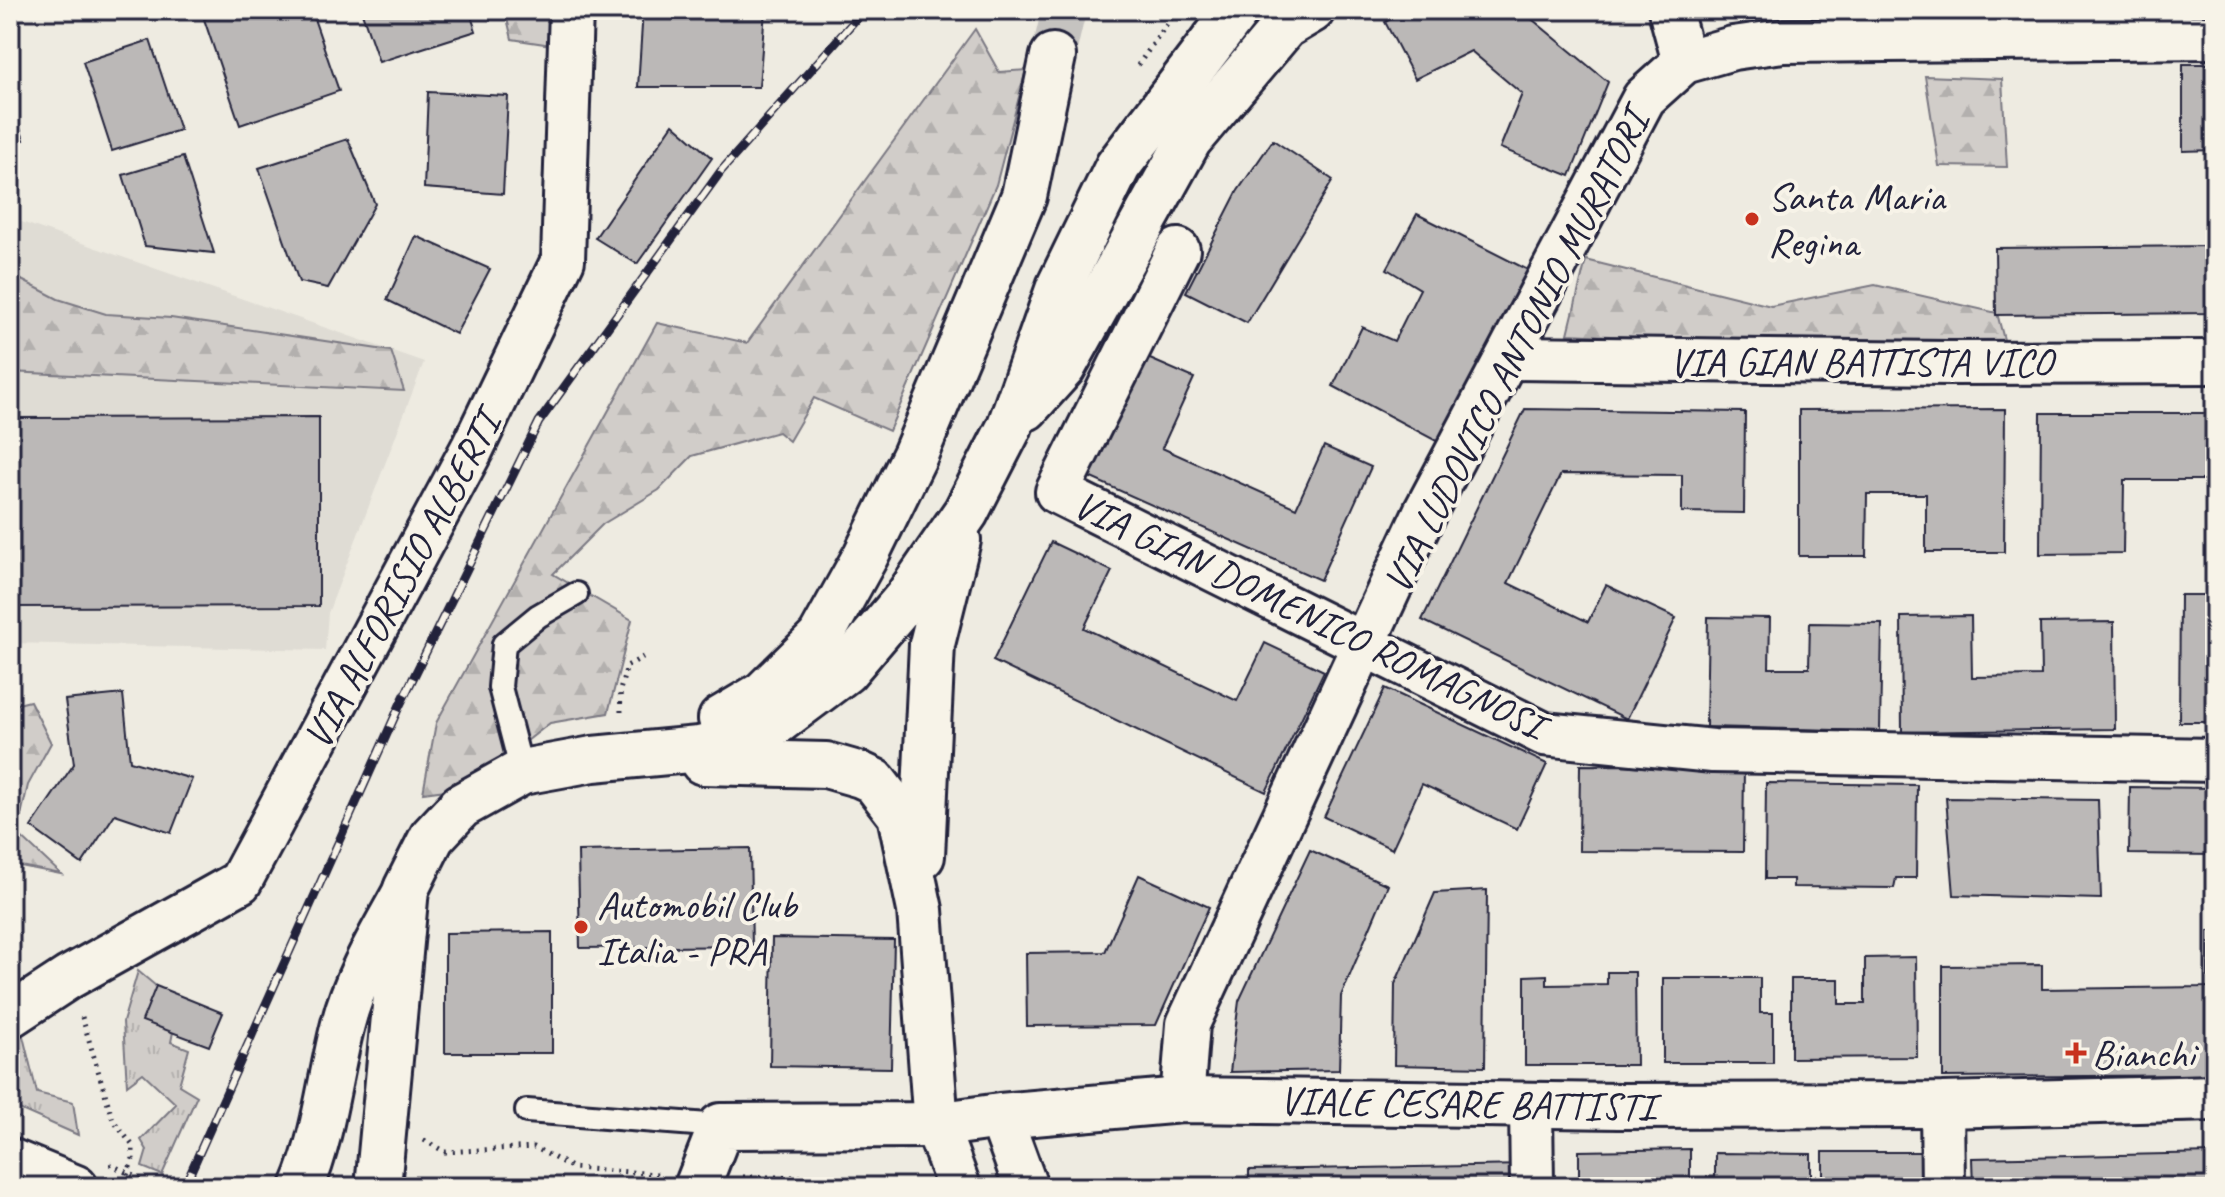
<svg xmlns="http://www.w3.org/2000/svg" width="2225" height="1197" font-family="Caveat,sans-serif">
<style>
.built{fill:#dfdcd4}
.grass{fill:url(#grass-tufts);stroke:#7a7882;stroke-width:2}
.forest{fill:url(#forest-firs);stroke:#7a7882;stroke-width:2}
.building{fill:#bbb8b7;stroke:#22223b;stroke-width:2}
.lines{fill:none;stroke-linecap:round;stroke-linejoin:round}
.secondary-tunnel{stroke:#c5c3c0;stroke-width:44;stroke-dasharray:44 22;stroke-linecap:butt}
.lane-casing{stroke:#22223b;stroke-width:28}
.street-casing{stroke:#22223b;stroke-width:48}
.secondary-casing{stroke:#22223b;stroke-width:50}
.path{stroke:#22223b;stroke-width:5;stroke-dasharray:2 6;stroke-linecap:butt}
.lane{stroke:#f7f3e8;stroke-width:22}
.street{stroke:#f7f3e8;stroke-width:42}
.secondary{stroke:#f7f3e8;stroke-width:44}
.rail-casing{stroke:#22223b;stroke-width:9}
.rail{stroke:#f7f3e8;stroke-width:6;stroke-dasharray:18;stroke-linecap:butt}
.path-bridge{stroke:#22223b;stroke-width:5;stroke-dasharray:2 6;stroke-linecap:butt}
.poi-dot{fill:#c8321e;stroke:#f7f3e8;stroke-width:3}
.labels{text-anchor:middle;stroke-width:8;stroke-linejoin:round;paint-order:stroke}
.poi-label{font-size:40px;fill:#22223b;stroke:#f7f3e8;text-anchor:start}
.street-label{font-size:40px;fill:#22223b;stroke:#f7f3e8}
</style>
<defs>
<pattern id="grass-tufts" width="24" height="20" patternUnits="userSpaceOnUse" patternTransform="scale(2)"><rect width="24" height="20" fill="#d1cdc9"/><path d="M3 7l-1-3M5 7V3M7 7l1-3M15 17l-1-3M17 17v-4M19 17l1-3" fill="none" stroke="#b3b0ae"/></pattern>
<pattern id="forest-firs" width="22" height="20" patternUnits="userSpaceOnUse" patternTransform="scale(2)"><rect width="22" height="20" fill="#d1cdc9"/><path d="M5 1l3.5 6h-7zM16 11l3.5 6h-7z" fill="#b3b0ae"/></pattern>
</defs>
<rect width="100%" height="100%" fill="#eeebe1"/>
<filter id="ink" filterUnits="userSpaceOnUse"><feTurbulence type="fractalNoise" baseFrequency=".0125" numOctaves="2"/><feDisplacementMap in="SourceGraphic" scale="16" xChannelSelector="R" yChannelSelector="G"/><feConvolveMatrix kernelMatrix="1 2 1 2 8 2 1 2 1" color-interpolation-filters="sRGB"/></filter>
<g filter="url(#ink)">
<polygon class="built" points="10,218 424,362 328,613 325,650 10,643"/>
<g class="grass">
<polygon points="138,971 156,986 173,1032 171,1042 189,1049 179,1085 197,1096 162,1175 142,1167 147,1150 141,1140 176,1104 143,1073 127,1085 123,1022"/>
<polygon points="21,1028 37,1093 73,1102 78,1135 19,1109 10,1091 10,1053"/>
</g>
<g class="forest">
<polygon points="505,10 560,10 571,48 512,39"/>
<polygon points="975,29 999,72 1026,70 996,185 889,431 814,398 789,441 778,432 692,456 659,490 603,524 553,574 632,620 608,713 550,723 468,787 423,793 436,723 657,323 747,343"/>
<polygon points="1925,76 2002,79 2007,167 1939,166"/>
<polygon points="1586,260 1771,306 1875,285 1997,313 2008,355 1568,334"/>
<polygon points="10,274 58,299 106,314 171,318 391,351 404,391 10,372"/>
<polygon points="30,701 51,743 28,785 17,833 61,874 10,864 10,706"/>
</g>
<g class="building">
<polygon points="230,10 311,10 339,91 240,125 204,19"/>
<polygon points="361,10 469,10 476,31 379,62"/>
<polygon points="643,10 765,10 759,87 638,87"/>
<polygon points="1407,10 1521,10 1608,82 1570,176 1500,148 1522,94 1471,51 1415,79 1385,22"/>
<polygon points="1999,10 2215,10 2215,22 1999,24"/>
<polygon points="150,40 180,130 112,151 83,62"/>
<polygon points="2183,64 2215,64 2215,313 1996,315 1995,248 2215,246 2214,150 2183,151"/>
<polygon points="428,92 508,96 503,194 424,188"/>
<polygon points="10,99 24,140 10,145"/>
<polygon points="673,124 712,158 637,264 595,238"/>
<polygon points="348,139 375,204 328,288 299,282 259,168"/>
<polygon points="1273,140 1333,180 1247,323 1186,292 1237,192"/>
<polygon points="183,157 214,253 145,246 123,175"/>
<polygon points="1417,214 1530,271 1440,443 1333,386 1362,327 1394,341 1420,289 1387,269"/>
<polygon points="416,236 490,269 456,334 387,300"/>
<polygon points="1143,356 1194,378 1162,448 1296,508 1324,446 1371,467 1320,580 1089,477"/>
<polygon points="1525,409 1745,412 1744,513 1682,512 1682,475 1561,474 1508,583 1588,622 1606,585 1676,618 1627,719 1422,620"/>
<polygon points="2005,409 2004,552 1926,552 1926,494 1867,494 1866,556 1799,556 1799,410"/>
<polygon points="2041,413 2215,413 2215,480 2124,480 2123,553 2040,554"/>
<polygon points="319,417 319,606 10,607 10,418"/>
<polygon points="1051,542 1112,571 1084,628 1237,701 1265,643 1324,671 1266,792 993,661"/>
<polygon points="2180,595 2215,595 2215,722 2179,722"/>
<polygon points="1971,616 1972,677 2041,676 2040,623 2114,622 2115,729 1902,732 1901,617"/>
<polygon points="1708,617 1770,618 1769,668 1809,668 1810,623 1882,624 1880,731 1706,727"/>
<polygon points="1385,688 1547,764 1517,829 1422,784 1392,849 1324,817"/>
<polygon points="123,694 130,761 192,779 171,833 115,814 82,864 31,827 74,764 65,700"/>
<polygon points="1580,765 1744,766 1743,852 1579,851"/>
<polygon points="1766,783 1917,785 1916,878 1896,878 1894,888 1793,887 1793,879 1765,879"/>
<polygon points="2130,787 2215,788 2215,855 2129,854"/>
<polygon points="1946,798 2098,800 2101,899 1954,895"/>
<polygon points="750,848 752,946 580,948 578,851"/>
<polygon points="1310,850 1388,885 1341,996 1339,1070 1230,1072 1239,1001"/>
<polygon points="1139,875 1209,907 1156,1025 1027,1026 1026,953 1105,952"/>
<polygon points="1487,890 1485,1067 1394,1065 1395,984 1435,893"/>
<polygon points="2208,931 2215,931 2215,1075 1943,1077 1943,966 2042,965 2042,989 2208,987"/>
<polygon points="552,932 552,1053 445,1053 445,933"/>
<polygon points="772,938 894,940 891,1068 770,1066"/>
<polygon points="1916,957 1917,1057 1791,1058 1791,979 1839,979 1839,1004 1865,1004 1865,958"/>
<polygon points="1607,972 1635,972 1636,1065 1525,1065 1525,976 1547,975 1547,985 1607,984"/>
<polygon points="1663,978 1760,978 1760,1013 1773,1013 1773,1063 1663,1063"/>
<polygon points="156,986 223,1013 209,1046 142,1021"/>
<polygon points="1690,1149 1690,1187 1579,1187 1579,1151"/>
<rect x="1823" y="1152" width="109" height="35"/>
<polygon points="1715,1153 1811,1154 1811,1187 1715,1187"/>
<polygon points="2215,1153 2215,1187 1973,1187 1972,1158"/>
<polygon points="1527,1165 1528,1187 1249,1187 1249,1170"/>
</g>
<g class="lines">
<polyline class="secondary-tunnel" points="1053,56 1064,10"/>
<defs>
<g id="lane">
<polyline points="522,772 500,687 504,644 538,616 576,594"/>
<polyline points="527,1111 721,1126"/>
</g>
<g id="street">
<polyline points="1670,10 1684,62"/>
<polyline points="1178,250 1057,492 1544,734 1713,751 2215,760"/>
<polyline points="1507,358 1948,363 2215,362"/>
<polyline points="10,1016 68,978 240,882 472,449 563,260 571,10"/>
<polyline points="1182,1100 1188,1024 1425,512 1644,98 1684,62 1733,48 1783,41 2215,37"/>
<polyline points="1942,1105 1943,1187"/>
<polyline points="1531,1106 1532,1187"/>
<polyline points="1000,1116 1026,1187"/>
<polyline points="936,1125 959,1187"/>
<polyline points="10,1160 76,1187"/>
<path d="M302,1187c22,-51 27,-109 41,-163 12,-48 39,-91 63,-135"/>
</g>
<g id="secondary">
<polyline points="1026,408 1063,367 1189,140 1285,26 1312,10"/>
<polyline points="721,719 763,694 820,638 866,555 915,455 1024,196 1053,56"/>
<polyline points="703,762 826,765 861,775 874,781 900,815 920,910 936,1125"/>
<polyline points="922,856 932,644 958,540"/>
<polyline points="378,1187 406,889 432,837 461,806 522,772 593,759 699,749 740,739 778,721 845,671 906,599 966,512 1009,428 1059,287 1118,166 1237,10"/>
<polyline points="697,1187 721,1126 936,1125 1000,1116 1182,1100 1619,1106 1942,1105 2215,1098"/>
</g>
</defs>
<use href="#lane" class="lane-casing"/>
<use href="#street" class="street-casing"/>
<use href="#secondary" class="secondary-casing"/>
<g class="path">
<polyline points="1138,65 1177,10"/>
<polyline points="621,712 620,690 627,666 643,657"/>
<polyline points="82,1017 113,1120 133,1146 133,1159"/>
<polyline points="10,1112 18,1120"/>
<polyline points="424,1140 445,1152 534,1147 573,1168 658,1174"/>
<polyline points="110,1164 155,1187"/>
<polyline points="743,1177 811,1177 898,1187"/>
<polyline points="122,1187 127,1175"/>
</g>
<use href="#lane" class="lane"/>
<use href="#street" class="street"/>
<use href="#secondary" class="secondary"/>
<defs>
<polyline id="rail" points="184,1187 399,707 539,422 721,171 864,10"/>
</defs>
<use href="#rail" class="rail-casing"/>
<use href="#rail" class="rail"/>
<polyline class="path-bridge" points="127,1175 133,1159"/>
</g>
</g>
<g class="poi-dot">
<circle cx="1752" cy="219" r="8"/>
<circle cx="581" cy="927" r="8"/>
<path d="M2072 1041h8v8h8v8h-8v8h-8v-8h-8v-8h8z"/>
</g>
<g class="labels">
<g class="poi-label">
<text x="1768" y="210">Santa Maria<tspan x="1768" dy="46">Regina</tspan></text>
<text x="597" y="918">Automobil Club<tspan x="597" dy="46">Italia - PRA</tspan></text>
<text x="2092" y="1067">Bianchi</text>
</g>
<g class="street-label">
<text transform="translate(1515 351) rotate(-63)" y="14">VIA LUDOVICO ANTONIO MURATORI</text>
<text x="1861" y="375">VIA GIAN BATTISTA VICO</text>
<text transform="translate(401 580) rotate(-62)" y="14">VIA ALFORISIO ALBERTI</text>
<text transform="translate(1309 614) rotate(26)" y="14">VIA GIAN DOMENICO ROMAGNOSI</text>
<text transform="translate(1467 1103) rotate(1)" y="14">VIALE CESARE BATTISTI</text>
</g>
</g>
<rect width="2225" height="1197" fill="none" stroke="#f7f3e8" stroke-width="40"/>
<rect x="20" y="20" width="2185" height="1157" fill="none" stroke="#22223b" stroke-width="3" filter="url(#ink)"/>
</svg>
